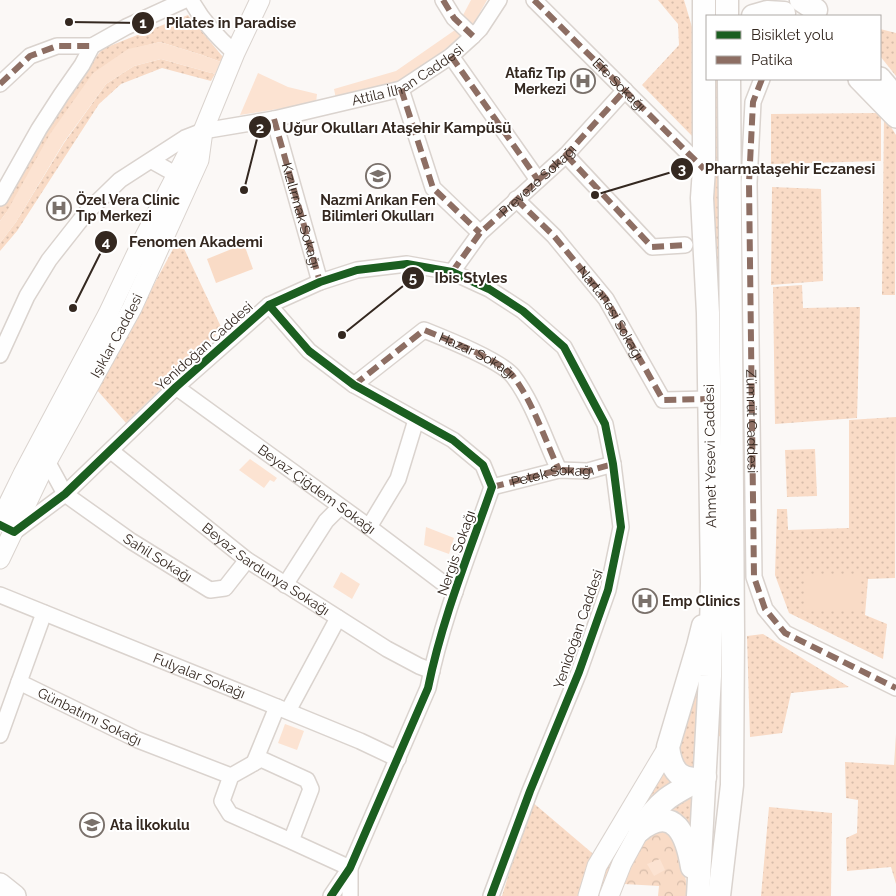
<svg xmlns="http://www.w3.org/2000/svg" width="896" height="896" font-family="Raleway,sans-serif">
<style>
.grass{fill:url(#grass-dots)}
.park{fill:url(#park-crowns)}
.pitch{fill:#f9dbc6}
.water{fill:#fce3d2}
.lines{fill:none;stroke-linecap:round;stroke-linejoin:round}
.minor-casing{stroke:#dad3ce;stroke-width:18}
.tertiary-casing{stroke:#dad3ce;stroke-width:21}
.secondary-casing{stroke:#dad3ce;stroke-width:24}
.primary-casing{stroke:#dad3ce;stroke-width:25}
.minor{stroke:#fefefe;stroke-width:15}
.tertiary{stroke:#fefefe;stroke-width:19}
.secondary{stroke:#fefefe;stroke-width:21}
.primary{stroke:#fefefe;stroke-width:22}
.quiet{stroke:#8d6e63;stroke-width:6;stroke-dasharray:12 6;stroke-linecap:butt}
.cycleway-casing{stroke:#fff;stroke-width:11}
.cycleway{stroke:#1b5e20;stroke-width:8}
.labels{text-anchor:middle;stroke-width:4;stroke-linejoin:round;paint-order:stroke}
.street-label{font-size:14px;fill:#342820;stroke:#fff}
.poi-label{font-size:14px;font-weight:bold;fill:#342820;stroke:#fff;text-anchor:start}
.leader{fill:none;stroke:#342820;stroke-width:2}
.callout-dot{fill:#342820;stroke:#fff;stroke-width:2}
.mark-label{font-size:15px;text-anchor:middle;font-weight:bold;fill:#fff}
.callout-label{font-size:15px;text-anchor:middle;font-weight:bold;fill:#342820;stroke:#fff;stroke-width:4;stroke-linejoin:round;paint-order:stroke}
</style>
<defs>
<pattern id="grass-dots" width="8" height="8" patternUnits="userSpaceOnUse" patternTransform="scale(1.25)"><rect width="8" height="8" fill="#f9dbc6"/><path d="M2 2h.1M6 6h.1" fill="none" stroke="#d6bcaa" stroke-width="1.8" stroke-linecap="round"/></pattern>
<pattern id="park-crowns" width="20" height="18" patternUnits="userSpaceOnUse" patternTransform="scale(1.25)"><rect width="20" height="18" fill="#f9dbc6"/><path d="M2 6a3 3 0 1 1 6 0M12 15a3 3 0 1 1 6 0" fill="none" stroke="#d6bcaa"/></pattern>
</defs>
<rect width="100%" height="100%" fill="#fbf8f6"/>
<g class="grass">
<polygon points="658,0 684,0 692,27 695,139 642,85 679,45 678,24"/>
<polygon points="188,15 223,57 221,62 202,55 160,42 128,50 0,221 0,205 76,85 102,49"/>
<polygon points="880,29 896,33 896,76 880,56"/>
<polygon points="161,59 215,74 211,81 162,68 121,84 99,104 17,231 0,251 0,243 16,222 64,143 106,84 134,66"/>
<path d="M713,79h7l6,660 -7,-3c1,-219 -5,-438 -6,-657z"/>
<polygon points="881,113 881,161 771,164 771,114"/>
<polygon points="884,116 896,135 895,295 882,295"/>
<polygon points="772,187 821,189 823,281 771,285"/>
<polygon points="179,238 222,329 126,423 97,390"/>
<polygon points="802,285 803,308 860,307 857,418 775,424 773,287"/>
<polygon points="896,417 895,578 868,579 865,615 887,624 883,659 789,613 775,575 777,509 787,509 788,530 849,528 849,420"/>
<polygon points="815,449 817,496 787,497 785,450"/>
<polygon points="763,634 849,687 791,693 782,733 750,737 747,636"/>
<polygon points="704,669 699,770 689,768 679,759 678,748"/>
<polygon points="896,734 896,884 891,867 847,871 846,838 857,833 858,800 846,798 845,762 894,765"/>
<polygon points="665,767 681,783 603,896 597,896 605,870"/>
<polygon points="699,794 697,846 664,809 683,799"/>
<polygon points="531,801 598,858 586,896 502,896"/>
<polygon points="769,807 832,813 831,896 761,896"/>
</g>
<polygon class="park" points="669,830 680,849 686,881 687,896 658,896 659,886 624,884 644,837 655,831"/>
<g class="pitch">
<polygon points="244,244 253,269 216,283 207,259"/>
<rect x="804" y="574" width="57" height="36"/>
</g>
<g class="water">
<polygon points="471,0 487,0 473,25 462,17"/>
<polygon points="455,30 461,37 401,83 336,99 334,89 396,71"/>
<polygon points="160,42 202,55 221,62 215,74 161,59 134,66 106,84 64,142 16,222 0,243 0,221 6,213 50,134 93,73 128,49"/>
<polygon points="258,73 288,87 317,94 316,103 240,115"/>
<polygon points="250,459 277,478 274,482 270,480 264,488 239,470"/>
<polygon points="426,527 454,538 449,554 424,545"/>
<polygon points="341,572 360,584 352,599 333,587"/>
<polygon points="285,724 304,731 297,750 278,743"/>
<polygon points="660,859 665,870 654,876 647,864"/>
</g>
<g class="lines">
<defs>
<g id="minor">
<path d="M191,0c11,21 26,37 44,53"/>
<polyline points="443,0 454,18 473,36"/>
<path id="s1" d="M534,0l170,169"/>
<polyline points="451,56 538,180"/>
<polyline points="762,79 753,102 749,183 754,577 765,609 785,633 896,688"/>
<polyline points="0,84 30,56 57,46 92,46"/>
<polyline points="401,89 433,188 480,233"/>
<polyline points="274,119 320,282"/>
<polyline points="566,155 652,247 685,245"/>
<polyline points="152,161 177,175"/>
<polyline points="0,198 39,129 61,95 82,65 92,46 126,27 185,0"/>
<polyline points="516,199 554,236 606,299 663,400 709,399"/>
<polyline points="452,272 480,233 566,155 625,90"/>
<path d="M269,305l40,46 45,34 99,55 30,25 9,22c-23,66 -50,132 -64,201l-78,180 -19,28"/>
<path id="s2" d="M0,355l27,-59 22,-36 37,-47 34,-33 65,-42 18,-7 71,-12 127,-30 50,-33 22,-20 7,-7 19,-29"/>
<path d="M354,385l70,-55c20,8 76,30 89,46 20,26 32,64 46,94"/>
<path id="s3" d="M176,387l193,140 86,65"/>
<path id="s4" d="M111,451l136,109 140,89 32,17 13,5"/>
<path id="s5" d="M47,461l18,33 66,47 79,49 15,-2 22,-28"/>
<path id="s6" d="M492,487l67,-17 29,1 25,-7"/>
<polyline points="369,527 398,479 416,420"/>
<polyline points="14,532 65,494 176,387 269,305 320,282 357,270 407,264 452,272 489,289 523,311 564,347 605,424 613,464 621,527 608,590 579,672 530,791 491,896"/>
<polyline points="285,585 326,521 340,507"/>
<path id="s7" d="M0,595l277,112 83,34 38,18"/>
<path id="s8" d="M44,613l-25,69 119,58 93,36"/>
<polyline points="288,711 338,618"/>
<polyline points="0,735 19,682"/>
<polyline points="254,763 277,707"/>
<polyline points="291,841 230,814 222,801 231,776 261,759 307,780 311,789 291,841 350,868 350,896"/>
</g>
<g id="tertiary">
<polyline points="0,521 23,474 108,314 144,238 189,151 198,138"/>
<path id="s9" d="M0,559l43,-90 89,-161 67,-148 4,-29 32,-78 25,-53"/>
<polyline points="588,896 597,866 668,747"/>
<polyline points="609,896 622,863 640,830"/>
</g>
<g id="secondary">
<polyline points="880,78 896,97"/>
<polyline points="859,79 896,117"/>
<polyline points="0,884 15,896"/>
</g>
<g id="primary">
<polyline points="801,0 816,10"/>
<polyline points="727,16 727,0"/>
<polyline points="753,16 767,12 784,13"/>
<path d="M703,626l-5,20 -30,101c3,23 12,37 37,30"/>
<path d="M640,830c19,-30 32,-36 63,-52"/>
<path d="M640,830c35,-27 47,7 52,37"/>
<polyline points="698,896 710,676 712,583 708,313 702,198 704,169 704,0"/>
<polyline points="719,896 732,785 733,633 729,79"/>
</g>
</defs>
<use href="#minor" class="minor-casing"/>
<use href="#tertiary" class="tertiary-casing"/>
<use href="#secondary" class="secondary-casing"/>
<use href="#primary" class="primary-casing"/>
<use href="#minor" class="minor"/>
<use href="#tertiary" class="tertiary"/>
<use href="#secondary" class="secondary"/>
<use href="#primary" class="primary"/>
<g class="quiet">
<polyline points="443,0 454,18 473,36"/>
<polyline points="534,0 704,169"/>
<polyline points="451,56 538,180"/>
<path id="s10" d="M762,79l-9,23 -4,81 5,394 11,32 20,24 111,55"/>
<polyline points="0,84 30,56 57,46 92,46"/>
<polyline points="401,89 433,188 480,233"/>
<path id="s11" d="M274,119l46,163"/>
<polyline points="566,155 652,247 685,245"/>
<path id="s12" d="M516,199l38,37 52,63 57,101 46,-1"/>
<path id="s13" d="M452,272l28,-39 86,-78 59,-65"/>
<path id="s14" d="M354,385l70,-55c20,8 76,30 89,46 20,26 32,64 46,94"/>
<polyline points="492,487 559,470 588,471 613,464"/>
</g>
<defs>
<g id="cycleway">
<path d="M269,305l40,46 45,34 99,55 30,25 9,22c-23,66 -50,132 -64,201l-78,180 -19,28"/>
<polyline points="0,525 14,532 65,494 176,387 269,305 320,282 357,270 407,264 452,272 489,289 523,311 564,347 605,424 613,464 621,527 608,590 579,672 530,791 491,896"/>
</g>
</defs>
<use href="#cycleway" class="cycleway-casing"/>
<use href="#cycleway" class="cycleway"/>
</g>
<defs>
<symbol id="hospital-ring" viewBox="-11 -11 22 22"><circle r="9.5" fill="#fff" stroke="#7a716b" stroke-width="1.5"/><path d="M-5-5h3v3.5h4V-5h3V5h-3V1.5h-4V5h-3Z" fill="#7a716b"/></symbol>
<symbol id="school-ring" viewBox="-11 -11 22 22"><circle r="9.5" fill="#fff" stroke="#7a716b" stroke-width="1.5"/><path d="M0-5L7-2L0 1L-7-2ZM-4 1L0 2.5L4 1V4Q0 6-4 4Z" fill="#7a716b"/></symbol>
</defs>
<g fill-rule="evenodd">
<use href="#hospital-ring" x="569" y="67" width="28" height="28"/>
<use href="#school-ring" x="364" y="162" width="28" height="28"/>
<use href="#hospital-ring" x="45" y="194" width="28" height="28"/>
<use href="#hospital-ring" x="631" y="587" width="28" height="28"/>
<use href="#school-ring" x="78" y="811" width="28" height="28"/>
</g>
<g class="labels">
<g class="street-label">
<text dy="5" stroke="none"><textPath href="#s2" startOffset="525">Attila İlhan Caddesi</textPath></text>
<text dy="5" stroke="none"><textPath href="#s1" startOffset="120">Efe Sokağı</textPath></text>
<text dy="5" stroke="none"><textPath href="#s13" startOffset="126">Preveze Sokağı</textPath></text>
<text dy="5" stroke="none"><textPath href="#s11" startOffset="100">Kızılırmak Sokağı</textPath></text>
<text dy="5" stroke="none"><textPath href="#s12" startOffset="149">Nartanesi Sokağı</textPath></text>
<text dy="5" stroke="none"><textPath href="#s9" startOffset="252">Işıklar Caddesi</textPath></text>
<text transform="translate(204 346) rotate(-42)" y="5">Yenidoğan Caddesi</text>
<text dy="5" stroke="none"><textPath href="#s14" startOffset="148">Hazar Sokağı</textPath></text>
<text dy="5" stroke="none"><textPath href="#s10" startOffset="344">Zümrüt Caddesi</textPath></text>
<text transform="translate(710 456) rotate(-91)" y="5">Ahmet Yesevi Caddesi</text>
<text dy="5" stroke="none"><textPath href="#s6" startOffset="62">Petek Sokağı</textPath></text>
<text dy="5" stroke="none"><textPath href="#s3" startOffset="174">Beyaz Çiğdem Sokağı</textPath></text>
<text transform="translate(456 553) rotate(-71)" y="5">Nergis Sokağı</text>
<text dy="5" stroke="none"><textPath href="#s5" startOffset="150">Sahil Sokağı</textPath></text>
<text dy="5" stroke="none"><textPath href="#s4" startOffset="195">Beyaz Sardunya Sokağı</textPath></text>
<text transform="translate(578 629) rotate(-71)" y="5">Yenidoğan Caddesi</text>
<text dy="5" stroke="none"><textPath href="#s7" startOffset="215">Fulyalar Sokağı</textPath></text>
<text dy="5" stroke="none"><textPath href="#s8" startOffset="152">Günbatımı Sokağı</textPath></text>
</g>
<g class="poi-label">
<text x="566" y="78" text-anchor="end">Atafiz Tıp<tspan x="566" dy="16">Merkezi</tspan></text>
<text x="76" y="205">Özel Vera Clinic<tspan x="76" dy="16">Tıp Merkezi</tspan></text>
<text x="378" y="205" text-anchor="middle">Nazmi Arıkan Fen<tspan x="378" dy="16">Bilimleri Okulları</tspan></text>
<text x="662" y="606">Emp Clinics</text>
<text x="110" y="830">Ata İlkokulu</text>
</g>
</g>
<path class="leader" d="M69 22L143 23M244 190L260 127M595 195L682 169M73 308L106 242M342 335L413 278"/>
<g class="callout-dot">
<circle cx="69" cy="22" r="5"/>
<circle cx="244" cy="190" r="5"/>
<circle cx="595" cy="195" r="5"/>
<circle cx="73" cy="308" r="5"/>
<circle cx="342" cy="335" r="5"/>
<circle cx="143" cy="23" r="12"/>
<circle cx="260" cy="127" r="12"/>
<circle cx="682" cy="169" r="12"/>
<circle cx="106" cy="242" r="12"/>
<circle cx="413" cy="278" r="12"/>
</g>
<g class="mark-label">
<text x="143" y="28">1</text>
<text x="260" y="133">2</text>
<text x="682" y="174">3</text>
<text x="106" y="247">4</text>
<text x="413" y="283">5</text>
</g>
<g class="callout-label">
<text x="231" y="28">Pilates in Paradise</text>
<text x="397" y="133">Uğur Okulları Ataşehir Kampüsü</text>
<text x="790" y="174">Pharmataşehir Eczanesi</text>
<text x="196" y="247">Fenomen Akademi</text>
<text x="471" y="283">Ibis Styles</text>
</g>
<rect x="706" y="15" width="175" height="65" fill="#ffffff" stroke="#aea9a6"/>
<rect x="716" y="31" width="25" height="8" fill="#1b5e20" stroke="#aea9a6"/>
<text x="751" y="40" font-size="15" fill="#342820">Bisiklet yolu</text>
<rect x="716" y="56" width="25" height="8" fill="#8d6e63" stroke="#aea9a6"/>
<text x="751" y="65" font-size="15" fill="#342820">Patika</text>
</svg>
